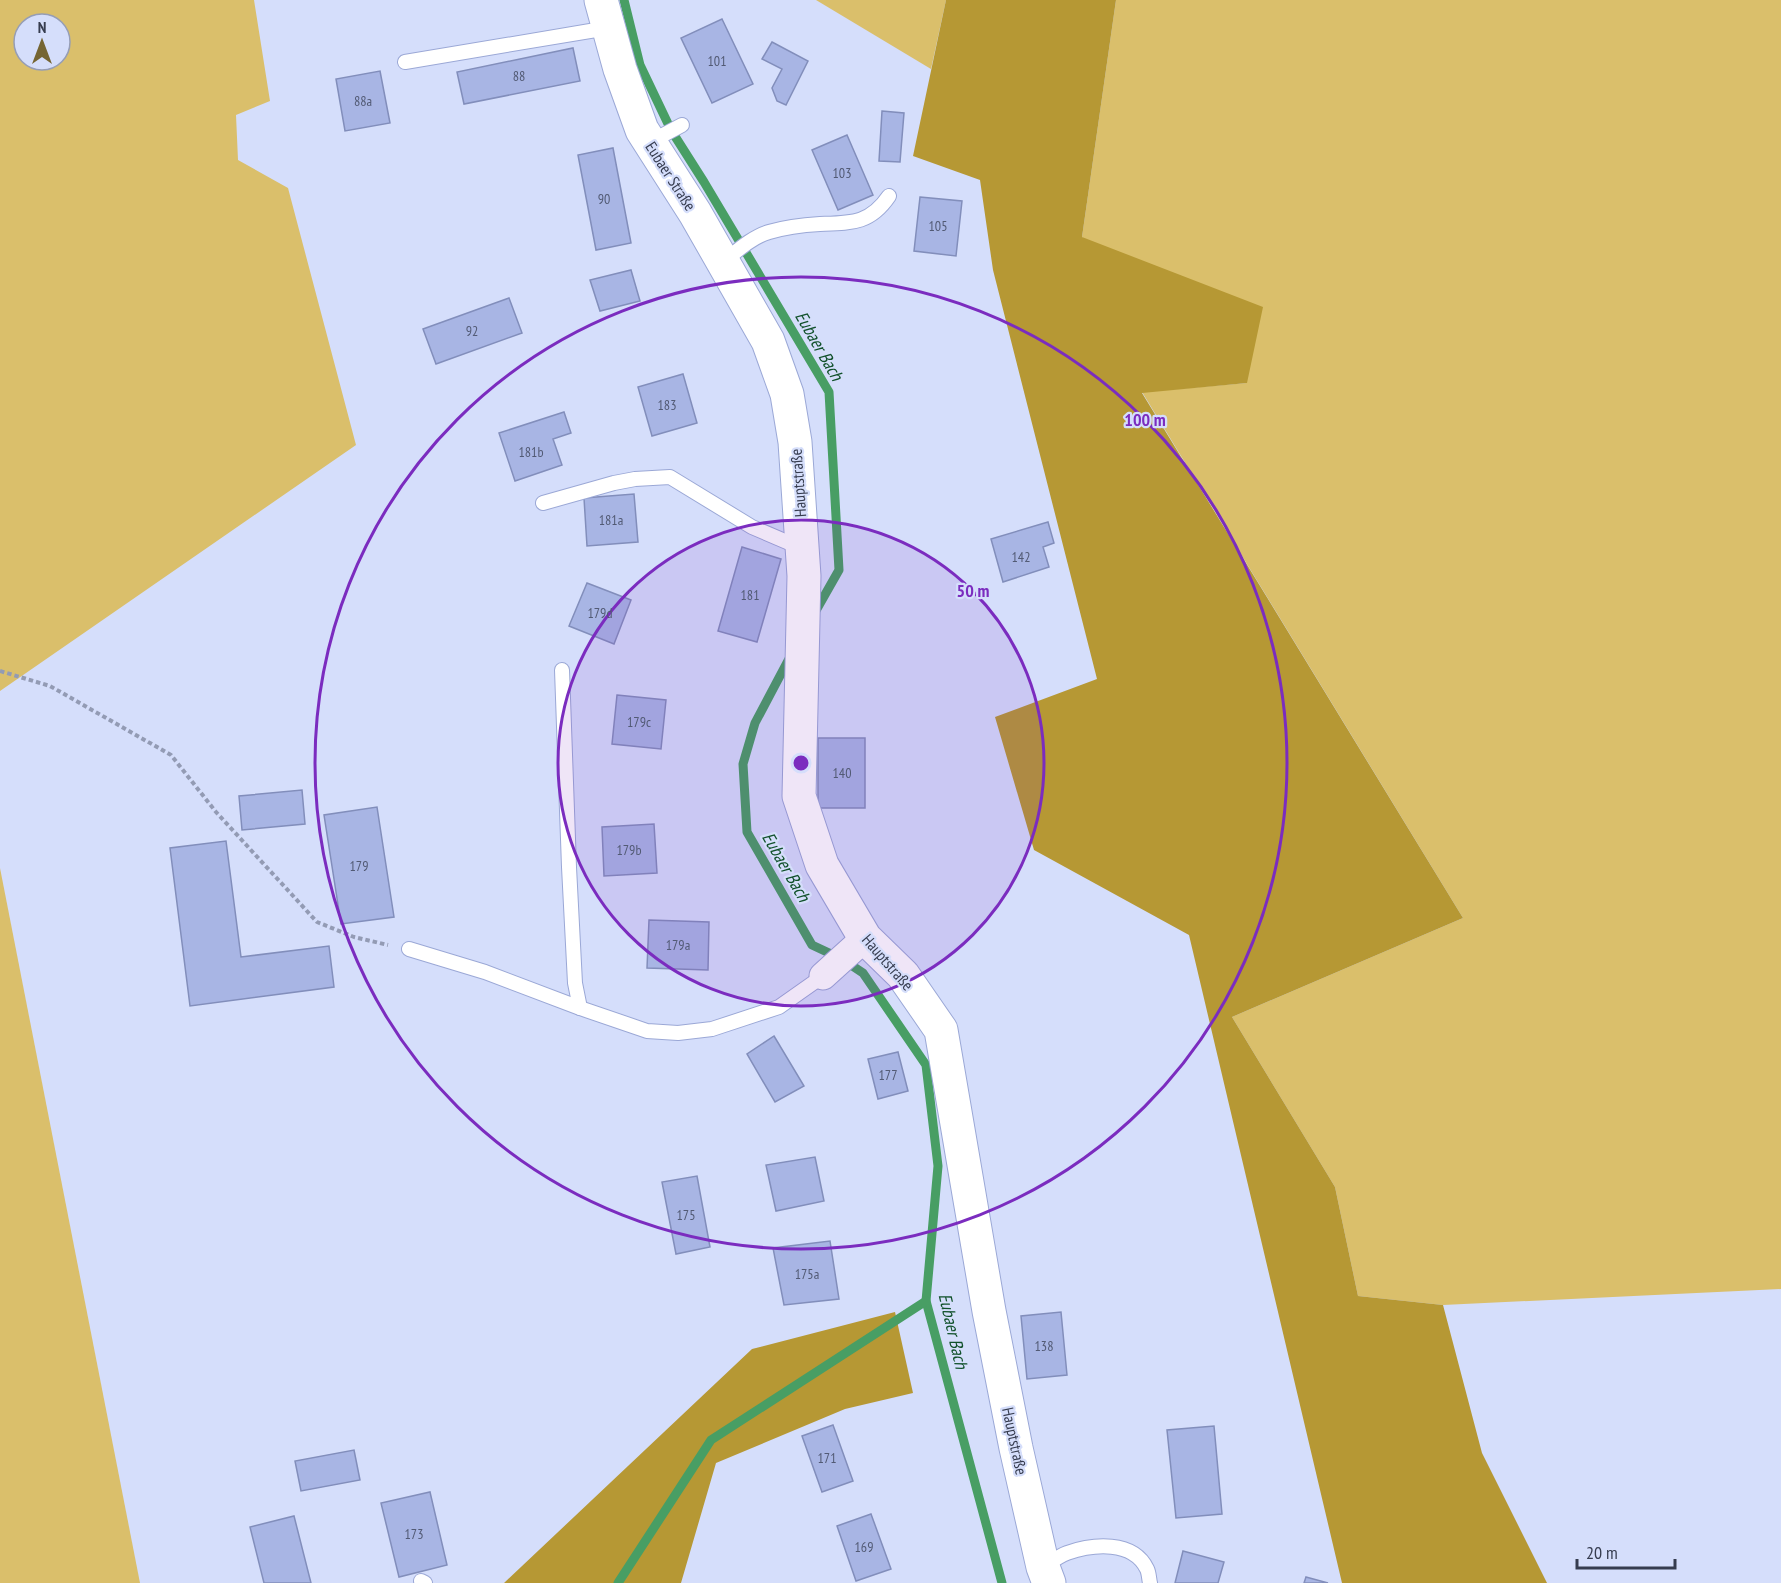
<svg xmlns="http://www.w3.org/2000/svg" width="1781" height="1583" font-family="'PT Sans Narrow',sans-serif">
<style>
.green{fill:#dabf6b;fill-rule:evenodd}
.forest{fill:#b69834}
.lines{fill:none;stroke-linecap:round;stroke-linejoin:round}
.stream{stroke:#489e64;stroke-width:9}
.building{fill:#a8b5e4;stroke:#828ebb;stroke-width:1.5}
.lane-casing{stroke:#9ba8d6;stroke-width:16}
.street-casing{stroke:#9ba8d6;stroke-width:29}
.secondary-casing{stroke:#9ba8d6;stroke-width:35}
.path{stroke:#939bb4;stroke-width:4;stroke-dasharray:4.5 3;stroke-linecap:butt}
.lane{stroke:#fff;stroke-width:14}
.street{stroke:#fff;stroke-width:27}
.secondary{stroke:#fff;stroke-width:33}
.ring{fill:none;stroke:#7b2cbf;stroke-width:3}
.labels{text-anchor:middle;stroke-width:4.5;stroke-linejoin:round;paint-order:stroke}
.number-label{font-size:14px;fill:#525a74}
.street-label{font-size:16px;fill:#363c4f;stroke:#d5defb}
.water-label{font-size:18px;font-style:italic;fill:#11512b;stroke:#d5defb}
.centre{fill:#7b2cbf;stroke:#d5defb;stroke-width:3}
.ring-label{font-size:18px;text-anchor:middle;font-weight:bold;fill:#7b2cbf;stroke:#d5defb;stroke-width:4.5;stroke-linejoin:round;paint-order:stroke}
</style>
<rect width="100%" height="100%" fill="#d5defb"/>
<g class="green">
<path d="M0,0h254l16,101 -34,14 2,45 50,28 68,257 -356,246zM24,24h36v36h-36z"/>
<polygon points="816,0 946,0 931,69"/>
<polygon points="1116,0 1781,0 1781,1289 1443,1305 1358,1296 1335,1187 1232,1017 1463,918 1142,392 1247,383 1082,237"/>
<polygon points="0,868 140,1583 0,1583"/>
</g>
<g class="forest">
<polygon points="946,0 1116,0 1082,237 1263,307 1247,383 1142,393 1463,918 1232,1017 1335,1187 1358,1296 1443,1305 1482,1453 1547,1583 1342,1583 1189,935 1034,850 995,717 1097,679 993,270 980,180 913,156"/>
<polygon points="895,1312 913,1393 845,1409 716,1463 681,1583 504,1583 752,1349"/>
</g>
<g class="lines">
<g class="stream">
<polyline points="624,0 640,65 671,130 704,182 829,392 839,570 814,614"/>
<polyline points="791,655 755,723 743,764 747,832 812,945 842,959 863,973 926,1065 938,1166 926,1301 1002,1583"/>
<polyline points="618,1583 711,1440 926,1301"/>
</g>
</g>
<g class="building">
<polygon points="722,19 753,84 712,103 681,38"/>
<polygon points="772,42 808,61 786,105 777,101 772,88 782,69 762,59"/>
<polygon points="573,48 580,81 464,104 457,72"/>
<polygon points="380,71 390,123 345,131 336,79"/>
<polygon points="882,111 904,113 900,162 879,161"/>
<polygon points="847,135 873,195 838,210 812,150"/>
<polygon points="613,148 631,243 596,250 578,155"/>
<polygon points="920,197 962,201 956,256 914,251"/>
<polygon points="631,270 640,301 600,311 590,280"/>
<polygon points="509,298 522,333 436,364 423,329"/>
<polygon points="683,374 697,423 652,436 638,387"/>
<polygon points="564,412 571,433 553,439 562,465 515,481 499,433"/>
<polygon points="634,494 638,542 587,546 584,498"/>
<polygon points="1048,522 1054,543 1043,547 1049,567 1003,582 991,539"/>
<polygon points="742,547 781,559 757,642 718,631"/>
<polygon points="587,583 631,600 614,644 569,626"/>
<polygon points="617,695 666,700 661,749 612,744"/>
<rect x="818" y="738" width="47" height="70"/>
<polygon points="302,790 305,824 242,830 239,796"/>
<polygon points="377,807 394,917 341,924 324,815"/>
<polygon points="654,824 657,873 604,876 602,827"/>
<polygon points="226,841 241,957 329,946 334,987 190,1006 170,848"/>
<polygon points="649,920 709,922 708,970 647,968"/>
<polygon points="774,1036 804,1086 775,1102 747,1054"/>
<polygon points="898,1052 908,1091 878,1099 868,1059"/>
<polygon points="815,1157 824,1201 776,1211 766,1165"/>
<polygon points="697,1176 710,1247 676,1254 662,1182"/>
<polygon points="830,1241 839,1299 784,1305 773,1248"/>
<polygon points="1061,1312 1067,1375 1027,1379 1021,1316"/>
<polygon points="833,1425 853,1481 822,1492 802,1436"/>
<polygon points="1214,1426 1222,1514 1176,1518 1167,1430"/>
<polygon points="354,1450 360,1480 301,1491 295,1461"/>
<polygon points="430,1492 447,1565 399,1577 381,1503"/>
<polygon points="871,1514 891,1569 856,1581 837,1526"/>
<polygon points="294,1516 311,1583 264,1583 250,1527"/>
<polygon points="1183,1551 1224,1562 1218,1583 1175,1583"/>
<polygon points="1306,1577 1328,1583 1304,1583"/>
</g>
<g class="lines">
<defs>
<g id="lane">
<polyline points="405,62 608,28"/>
<polyline points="650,142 682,125"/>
<path d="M723,262c14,-11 29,-25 46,-30 17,-5 34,-7 51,-8 31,-1 50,0 69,-28"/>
<polyline points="543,503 614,483 635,479 670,477 752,527 801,548"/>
<polyline points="562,670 569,867 575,983 580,1008"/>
<polyline points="409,949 485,972 580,1008 647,1031 678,1033 712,1029 779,1007 823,976"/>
<path d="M1043,1567c8,-5 16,-11 24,-14 26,-9 66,-13 80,16 2,4 2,10 3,14"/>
<polyline points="421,1581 425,1583"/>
</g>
<polyline id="street" points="823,976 865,938"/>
<polyline id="secondary" points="601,0 620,69 642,130 695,213 768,341 787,394 795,442 804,576 799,796 822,865 865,938 903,975 941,1030 989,1311 1016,1448 1043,1567 1049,1583"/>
</defs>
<use href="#lane" class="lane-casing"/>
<use href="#street" class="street-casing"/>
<use href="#secondary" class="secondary-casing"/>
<polyline class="path" points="0,671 50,686 171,755 216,812 317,922 354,937 388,945"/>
<use href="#lane" class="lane"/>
<use href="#street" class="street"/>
<use href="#secondary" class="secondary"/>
</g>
<circle cx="801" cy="763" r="243" fill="#7b2cbf" fill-opacity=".12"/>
<g class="ring">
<circle cx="801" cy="763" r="243"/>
<circle cx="801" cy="763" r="486"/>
</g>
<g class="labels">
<g class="number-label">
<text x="717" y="66">101</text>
<text x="519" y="81">88</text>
<text x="363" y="106">88a</text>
<text x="842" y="178">103</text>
<text x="604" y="204">90</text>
<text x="938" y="231">105</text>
<text x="472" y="336">92</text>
<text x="667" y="410">183</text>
<text x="531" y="457">181b</text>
<text x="611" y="525">181a</text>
<text x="1021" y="562">142</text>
<text x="750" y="600">181</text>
<text x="600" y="618">179d</text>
<text x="639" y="727">179c</text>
<text x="842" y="778">140</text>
<text x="629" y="855">179b</text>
<text x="359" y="871">179</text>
<text x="678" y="950">179a</text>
<text x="888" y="1080">177</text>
<text x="686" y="1220">175</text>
<text x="807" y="1279">175a</text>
<text x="1044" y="1351">138</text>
<text x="827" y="1463">171</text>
<text x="414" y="1539">173</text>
<text x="864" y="1552">169</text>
</g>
<g class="street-label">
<text transform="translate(671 176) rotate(57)" y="6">Eubaer Straße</text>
<text transform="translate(798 483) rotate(-94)" y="6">Hauptstraße</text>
<text transform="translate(888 962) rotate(49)" y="6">Hauptstraße</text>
<text transform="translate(1015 1441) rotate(78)" y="6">Hauptstraße</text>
</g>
<g class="water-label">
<text transform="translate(819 346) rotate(60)" y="6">Eubaer Bach</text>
<text transform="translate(786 867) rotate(60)" y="6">Eubaer Bach</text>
<text transform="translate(953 1331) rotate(77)" y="6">Eubaer Bach</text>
</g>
</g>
<circle cx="801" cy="763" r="9" class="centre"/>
<g class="ring-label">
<text x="1145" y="426">100 m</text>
<text x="973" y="597">50 m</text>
</g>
<g transform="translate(42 42)"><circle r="28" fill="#d5defb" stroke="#959db6" stroke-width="1.5"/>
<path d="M0-4.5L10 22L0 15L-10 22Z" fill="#756533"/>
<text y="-9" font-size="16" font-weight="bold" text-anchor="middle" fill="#363c4f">N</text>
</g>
<path d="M1577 1559v9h98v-9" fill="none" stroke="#363c4f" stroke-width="3"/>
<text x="1586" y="1559" font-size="18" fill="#363c4f" stroke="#d5defb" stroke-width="4.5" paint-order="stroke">20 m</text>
</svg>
